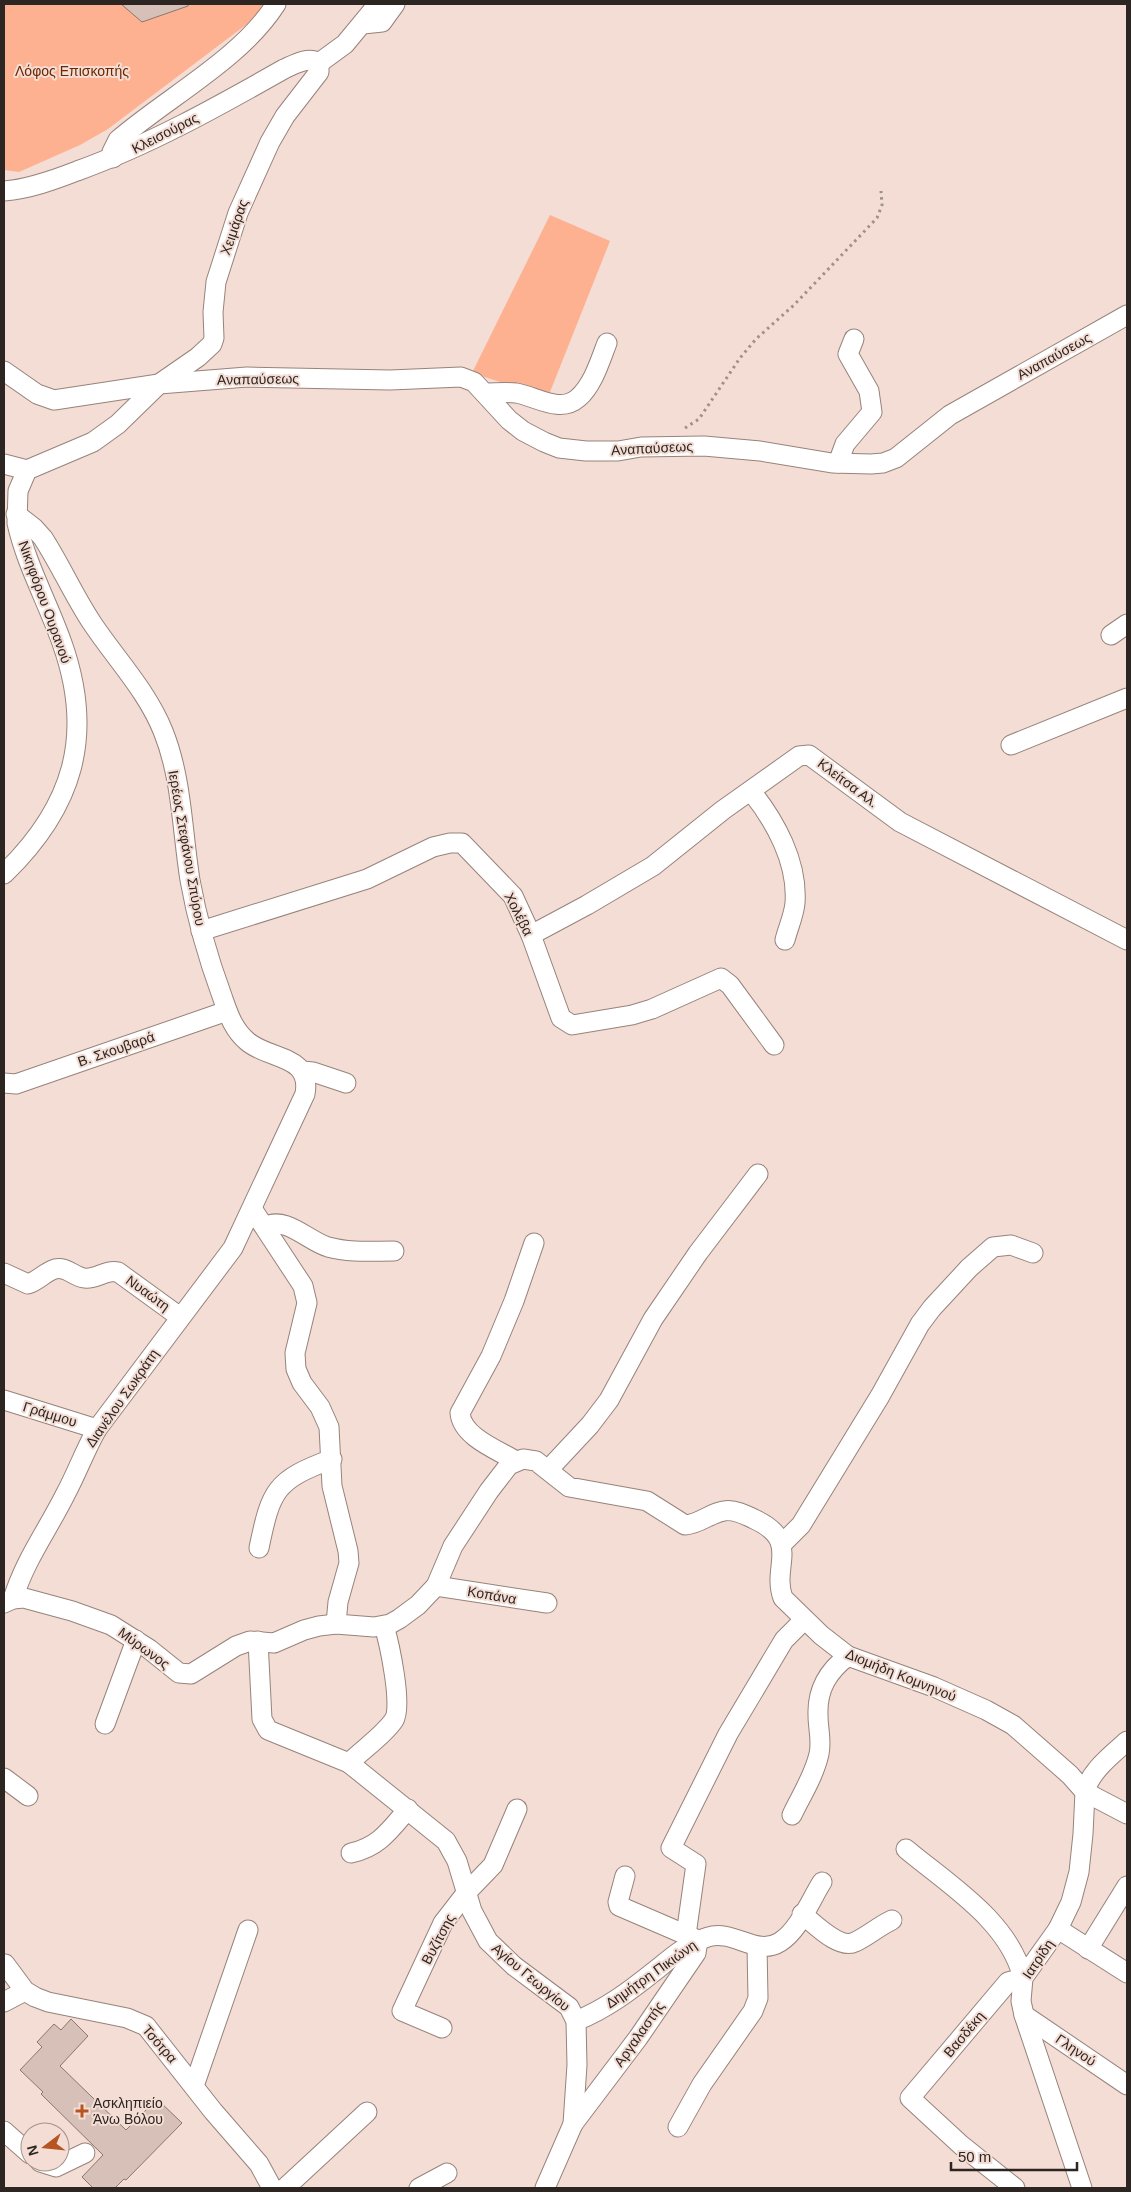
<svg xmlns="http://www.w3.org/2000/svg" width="1131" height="2192" font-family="Helvetica,sans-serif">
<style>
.green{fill:#fdb190}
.building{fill:#d6c0b7;stroke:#8a776e}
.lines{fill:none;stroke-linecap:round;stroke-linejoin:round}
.minor-casing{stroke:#97837b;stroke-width:21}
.path{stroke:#a09089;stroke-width:3;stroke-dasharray:2.5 4;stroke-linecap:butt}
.minor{stroke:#fff;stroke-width:19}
.poi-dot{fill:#b85422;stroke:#f3ddd4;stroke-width:2}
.labels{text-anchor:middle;stroke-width:4;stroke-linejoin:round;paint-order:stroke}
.park-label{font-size:14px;fill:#6c2600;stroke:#f3ddd4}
.street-label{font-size:14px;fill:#2d2521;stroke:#f3ddd4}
.poi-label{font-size:14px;fill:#2d2521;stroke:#f3ddd4;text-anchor:start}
</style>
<rect width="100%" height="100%" fill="#f3ddd4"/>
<g class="green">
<polygon points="4,4 265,4 247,24 108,129 80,145 19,172 4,170"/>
<polygon points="550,215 610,241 548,397 472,373"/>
</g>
<g class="building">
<polygon points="121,4 188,4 188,6 142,22"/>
<polygon points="71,2019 88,2036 60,2066 126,2130 157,2099 182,2123 126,2180 124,2179 115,2188 93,2188 82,2177 103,2155 41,2094 43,2092 20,2070 42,2047 37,2042 54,2024 61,2030"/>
</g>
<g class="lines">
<defs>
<g id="minor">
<polyline points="363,24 382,22 395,4"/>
<polyline points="319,63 345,44 378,4"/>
<path d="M113,158l-1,-6 6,-12c50,-43 123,-81 158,-136"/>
<path d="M4,191c25,-2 50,-11 73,-20 72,-26 140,-64 207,-102 11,-5 24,-13 35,-6"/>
<polyline points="4,371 37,394 54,400 159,384 247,377 390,380 461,377 474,382 509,420 523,431 544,442 559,448 586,451 618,451 641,447 704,446 760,451 832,463 871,464 883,463 896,458 950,415 1127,315"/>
<path d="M485,393c10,0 21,-1 31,0 19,3 44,21 62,5 15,-13 22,-37 29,-55"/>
<polyline points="838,463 845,444 872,412 869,391 848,354 854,339"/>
<polyline points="4,464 27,470"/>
<polyline points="1111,635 1127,624"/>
<polyline points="1011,745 1127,698"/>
<path d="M751,791c24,30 47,71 44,112 -1,12 -7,25 -10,37"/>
<path d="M4,874c69,-67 91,-138 58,-231 -14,-40 -36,-79 -45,-120l1,-32 9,-21 66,-28 25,-18 41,-40 39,-27 14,-13 2,-6 -1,-26 3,-30 22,-69 32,-71 15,-26 34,-44v-9"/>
<polyline points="201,931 367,879 433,847 450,843 462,843 513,896 531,935 561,1018 572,1025 632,1015 652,1009 721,978 730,985 774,1045"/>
<polyline points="531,935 587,905 653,866 723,810 799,756 809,755 900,822 1127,940"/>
<polyline points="302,1071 313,1072 346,1083"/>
<polyline points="4,1083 16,1084 227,1011"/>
<polyline points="253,1210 303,1286 307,1303 295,1353 296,1369 302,1383 320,1407 329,1427 332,1486 348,1551 349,1563 338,1602 336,1624"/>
<path d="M265,1227c20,-12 43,14 63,20 22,6 44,4 66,4"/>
<path d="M4,1273l24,11c10,-3 17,-12 27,-15 11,-3 18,7 29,9 12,2 22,-9 34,-6l62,45"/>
<polyline points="4,1400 97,1429"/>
<path d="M516,1461c-18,-11 -54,-24 -56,-48l31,-57 23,-55 20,-58"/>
<polyline points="548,1470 590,1425 609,1400 653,1319 698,1253 758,1174"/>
<polyline points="781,1545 801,1525 880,1396 920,1324 932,1308 969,1268 993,1247 1011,1245 1033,1253"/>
<path d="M259,1548c12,-58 16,-68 73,-89"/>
<polyline points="436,1586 547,1603"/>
<path d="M13,1599c12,-39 34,-68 52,-104 12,-22 20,-45 32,-66l136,-181 72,-154c7,-39 -35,-34 -57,-52 -15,-12 -20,-29 -26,-46 -14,-38 -25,-77 -32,-116 -8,-50 -8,-102 -27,-149 -16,-40 -47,-72 -71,-108 -18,-27 -31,-57 -49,-85l-9,-10 -18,-14"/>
<path d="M4,1603l9,-4 11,-1 48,13 39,14 38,24 30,24 12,1 45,-28 14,-5 24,2 30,-13 15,-4 17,-2 38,3 16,-3 9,-5 19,-14 18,-19 17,-40 36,-55 20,-26 14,-6 13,2 33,26 78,14 38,24c15,-1 25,-12 39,-14 10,-2 22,4 30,8 48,22 17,47 29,79l38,37 27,21 86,31 52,23 27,15 57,50 15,17 42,22"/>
<path d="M384,1626c5,16 19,80 10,94 -11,16 -31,29 -45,43l97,78 11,20 15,50 16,30 26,25 55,41 7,14 1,44 -4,59 -28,64"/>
<polyline points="258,1641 262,1719 268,1730 349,1763"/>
<polyline points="105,1724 136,1640"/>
<polyline points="4,1778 28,1796"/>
<path d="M792,1815c9,-19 22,-39 27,-61 3,-13 -1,-25 -1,-39 -1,-26 10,-44 30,-59"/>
<path d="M906,1849c43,36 103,72 117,129l-15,4 -98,116 51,47 54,43"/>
<path d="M351,1853c28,-6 39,-23 57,-44"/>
<path d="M802,1914c13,10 37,36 53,28 13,-6 24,-16 37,-22"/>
<polyline points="1058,1929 1127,1973"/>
<polyline points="686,1935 696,1864 671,1848 728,1734 784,1640 804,1620"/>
<polyline points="1088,1949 1127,1886"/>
<polyline points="5,1964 25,1991 35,1997 48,2002 127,2018 146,2026 213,2111 259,2164 272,2188"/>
<polyline points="4,2002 25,1991"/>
<polyline points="1024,2015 1127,2085"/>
<path d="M576,2021c30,-12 55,-31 80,-51 16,-13 32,-27 52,-33 26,-8 48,20 72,5 19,-12 30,-41 42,-60"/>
<polyline points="442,2028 402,2011 443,1923 467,1892 493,1865 517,1809"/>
<polyline points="194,2086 248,1930"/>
<polyline points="573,2124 638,2038 696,1953 698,1940 619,1906 618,1902 625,1876"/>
<polyline points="678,2127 702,2084 753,2011 758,1998 757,1946"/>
<polyline points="4,2131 30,2154"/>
<polyline points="40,2162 56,2167 85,2153"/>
<polyline points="285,2188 367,2112"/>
<polyline points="419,2188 447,2173"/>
<path d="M1082,2188l-58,-173 -3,-14 2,-23 35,-49 13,-27 8,-30 4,-38 2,-42c5,-21 27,-37 42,-51"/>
</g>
</defs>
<use href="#minor" class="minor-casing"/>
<polyline class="path" points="685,428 699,419 740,358 756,339 794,305 877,218 882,205 881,191"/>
<use href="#minor" class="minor"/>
</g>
<path class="poi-dot" d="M79.5 2103.5h5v5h5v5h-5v5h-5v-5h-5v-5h5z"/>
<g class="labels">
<g class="park-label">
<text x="72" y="76">Λόφος Επισκοπής</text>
</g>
<g class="street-label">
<text transform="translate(165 133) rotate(-27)" y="5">Κλεισούρας</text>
<text transform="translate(234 227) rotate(-71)" y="5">Χειμάρας</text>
<text transform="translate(1054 356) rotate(-29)" y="5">Αναπαύσεως</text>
<text transform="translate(258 379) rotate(-1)" y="5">Αναπαύσεως</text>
<text transform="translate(652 448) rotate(-3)" y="5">Αναπαύσεως</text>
<text transform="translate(45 602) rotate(70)" y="5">Νικηφόρου Ουρανού</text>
<text transform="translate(848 783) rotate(37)" y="5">Κλείτσα Αλ.</text>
<text transform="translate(187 848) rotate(80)" y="5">Ιερέως Στεφάνου Σπύρου</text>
<text transform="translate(519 914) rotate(63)" y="5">Χολέβα</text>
<text transform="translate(116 1049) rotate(-19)" y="5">Β. Σκουβαρά</text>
<text transform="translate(148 1293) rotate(36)" y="5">Νυαώτη</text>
<text transform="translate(122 1398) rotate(-55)" y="5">Διανέλου Σωκράτη</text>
<text transform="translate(50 1414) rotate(17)" y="5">Γράμμου</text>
<text transform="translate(492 1595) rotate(10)" y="5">Κοπάνα</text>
<text transform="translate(144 1648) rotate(36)" y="5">Μύρωνος</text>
<text transform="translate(901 1675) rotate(22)" y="5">Διομήδη Κομνηνού</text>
<text transform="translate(438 1939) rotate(-62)" y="5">Βυζίτσης</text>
<text transform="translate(1038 1959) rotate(-56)" y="5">Ιατρίδη</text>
<text transform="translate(651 1974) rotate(-35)" y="5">Δημήτρη Πικιώνη</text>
<text transform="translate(531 1977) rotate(40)" y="5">Αγίου Γεωργίου</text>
<text transform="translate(639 2034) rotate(-55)" y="5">Αργαλαστής</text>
<text transform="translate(964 2034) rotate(-50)" y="5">Βασδέκη</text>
<text transform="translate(160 2044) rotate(49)" y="5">Τσότρα</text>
<text transform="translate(1076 2050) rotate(34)" y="5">Γληνού</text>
</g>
<g class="poi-label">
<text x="93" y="2108">Ασκληπιείο<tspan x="93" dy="16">Άνω Βόλου</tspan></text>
</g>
</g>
<rect width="1131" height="2192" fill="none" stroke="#2d2521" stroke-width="10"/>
<g transform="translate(45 2147) rotate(254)"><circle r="24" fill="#f3ddd4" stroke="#a4938c"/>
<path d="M0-4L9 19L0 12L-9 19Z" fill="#b85422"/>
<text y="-8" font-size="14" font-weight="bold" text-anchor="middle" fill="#2d2521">N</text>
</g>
<path d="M951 2162v8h126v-8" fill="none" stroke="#2d2521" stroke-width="2.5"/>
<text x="958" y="2162" font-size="15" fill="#2d2521" stroke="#f3ddd4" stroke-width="4" paint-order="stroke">50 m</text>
</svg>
